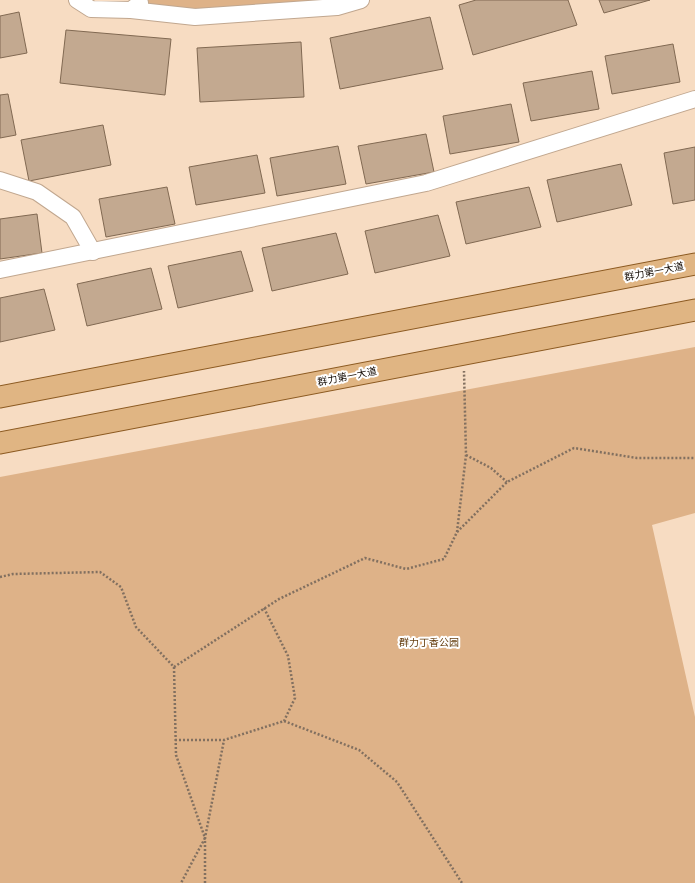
<svg xmlns="http://www.w3.org/2000/svg" width="695" height="883" font-family="'Titillium Web','Noto Sans SC',sans-serif">
<style>
.green{fill:#deb288}
.building{fill:#c3a990;stroke:#816952}
.lines{fill:none;stroke-linecap:round;stroke-linejoin:round}
.minor-casing{stroke:#c1a78f;stroke-width:18}
.major-casing{stroke:#8c5a21;stroke-width:23}
.path{stroke:#827060;stroke-width:2.5;stroke-dasharray:2 2;stroke-linecap:butt}
.minor{stroke:#fff;stroke-width:16}
.major{stroke:#e0b583;stroke-width:21}
.labels{text-anchor:middle;stroke-width:4;stroke-linejoin:round;paint-order:stroke}
.street-label{font-size:10px;fill:#150c05;stroke:#fff}
.park-label{font-size:10px;fill:#663f10;stroke:#fff}
</style>
<rect width="100%" height="100%" fill="#f7dcc2"/>
<g class="green">
<polygon points="143,0 361,0 195,17 131,10"/>
<polygon points="695,347 695,513 652,525 695,717 695,883 0,883 0,477"/>
</g>
<g class="building">
<polygon points="476,0 568,0 577,25 473,55 459,5"/>
<polygon points="599,0 650,0 604,13"/>
<polygon points="19,12 27,53 0,58 0,16"/>
<polygon points="430,17 443,69 340,89 330,38"/>
<polygon points="66,30 171,39 165,95 60,83"/>
<polygon points="301,42 304,97 200,102 197,48"/>
<polygon points="673,44 680,82 612,94 605,56"/>
<polygon points="592,71 599,109 531,121 523,83"/>
<polygon points="8,94 16,135 0,138 0,95"/>
<polygon points="511,104 519,142 450,154 443,116"/>
<polygon points="103,125 111,165 29,181 21,140"/>
<polygon points="426,134 434,172 366,184 358,146"/>
<polygon points="338,146 346,184 277,196 270,158"/>
<polygon points="695,147 695,200 673,204 664,153"/>
<polygon points="257,155 265,193 196,205 189,167"/>
<polygon points="621,164 632,205 557,222 547,180"/>
<polygon points="167,187 175,224 106,237 99,199"/>
<polygon points="529,187 541,227 466,244 456,202"/>
<polygon points="37,214 42,253 0,259 0,219"/>
<polygon points="438,215 450,256 375,273 365,231"/>
<polygon points="336,233 348,274 272,291 262,248"/>
<polygon points="241,251 253,291 178,308 168,266"/>
<polygon points="151,268 162,309 87,326 77,284"/>
<polygon points="44,289 55,330 0,342 0,298"/>
</g>
<g class="lines">
<defs>
<g id="minor">
<polyline points="77,0 91,9 131,10 140,3"/>
<polyline points="131,10 195,17 337,7 361,0"/>
<polyline points="0,180 37,192 73,217 93,252"/>
<polyline points="0,270 426,183 695,99"/>
</g>
<g id="major">
<polyline points="0,397 695,264"/>
<polyline points="0,443 695,310"/>
</g>
</defs>
<use href="#minor" class="minor-casing"/>
<use href="#major" class="major-casing"/>
<g class="path">
<polyline points="466,455 491,468 507,482"/>
<polyline points="457,532 507,482 574,448 637,458 695,458"/>
<polyline points="0,577 13,574 100,572 121,587 136,627 174,667 176,755 205,838 181,883"/>
<polyline points="264,608 288,656 295,698 284,721"/>
<polyline points="174,667 279,599 365,558 406,569 444,559 457,532 466,455 464,371"/>
<polyline points="175,740 224,740 284,721 359,750 397,782 462,883"/>
<polyline points="205,883 205,838 224,740"/>
</g>
<use href="#minor" class="minor"/>
<use href="#major" class="major"/>
</g>
<g class="labels">
<g class="street-label">
<text transform="translate(654 271) rotate(-11)" y="4">群力第一大道</text>
<text transform="translate(347 376) rotate(-11)" y="4">群力第一大道</text>
</g>
<g class="park-label">
<text x="429" y="646">群力丁香公园</text>
</g>
</g>
</svg>
